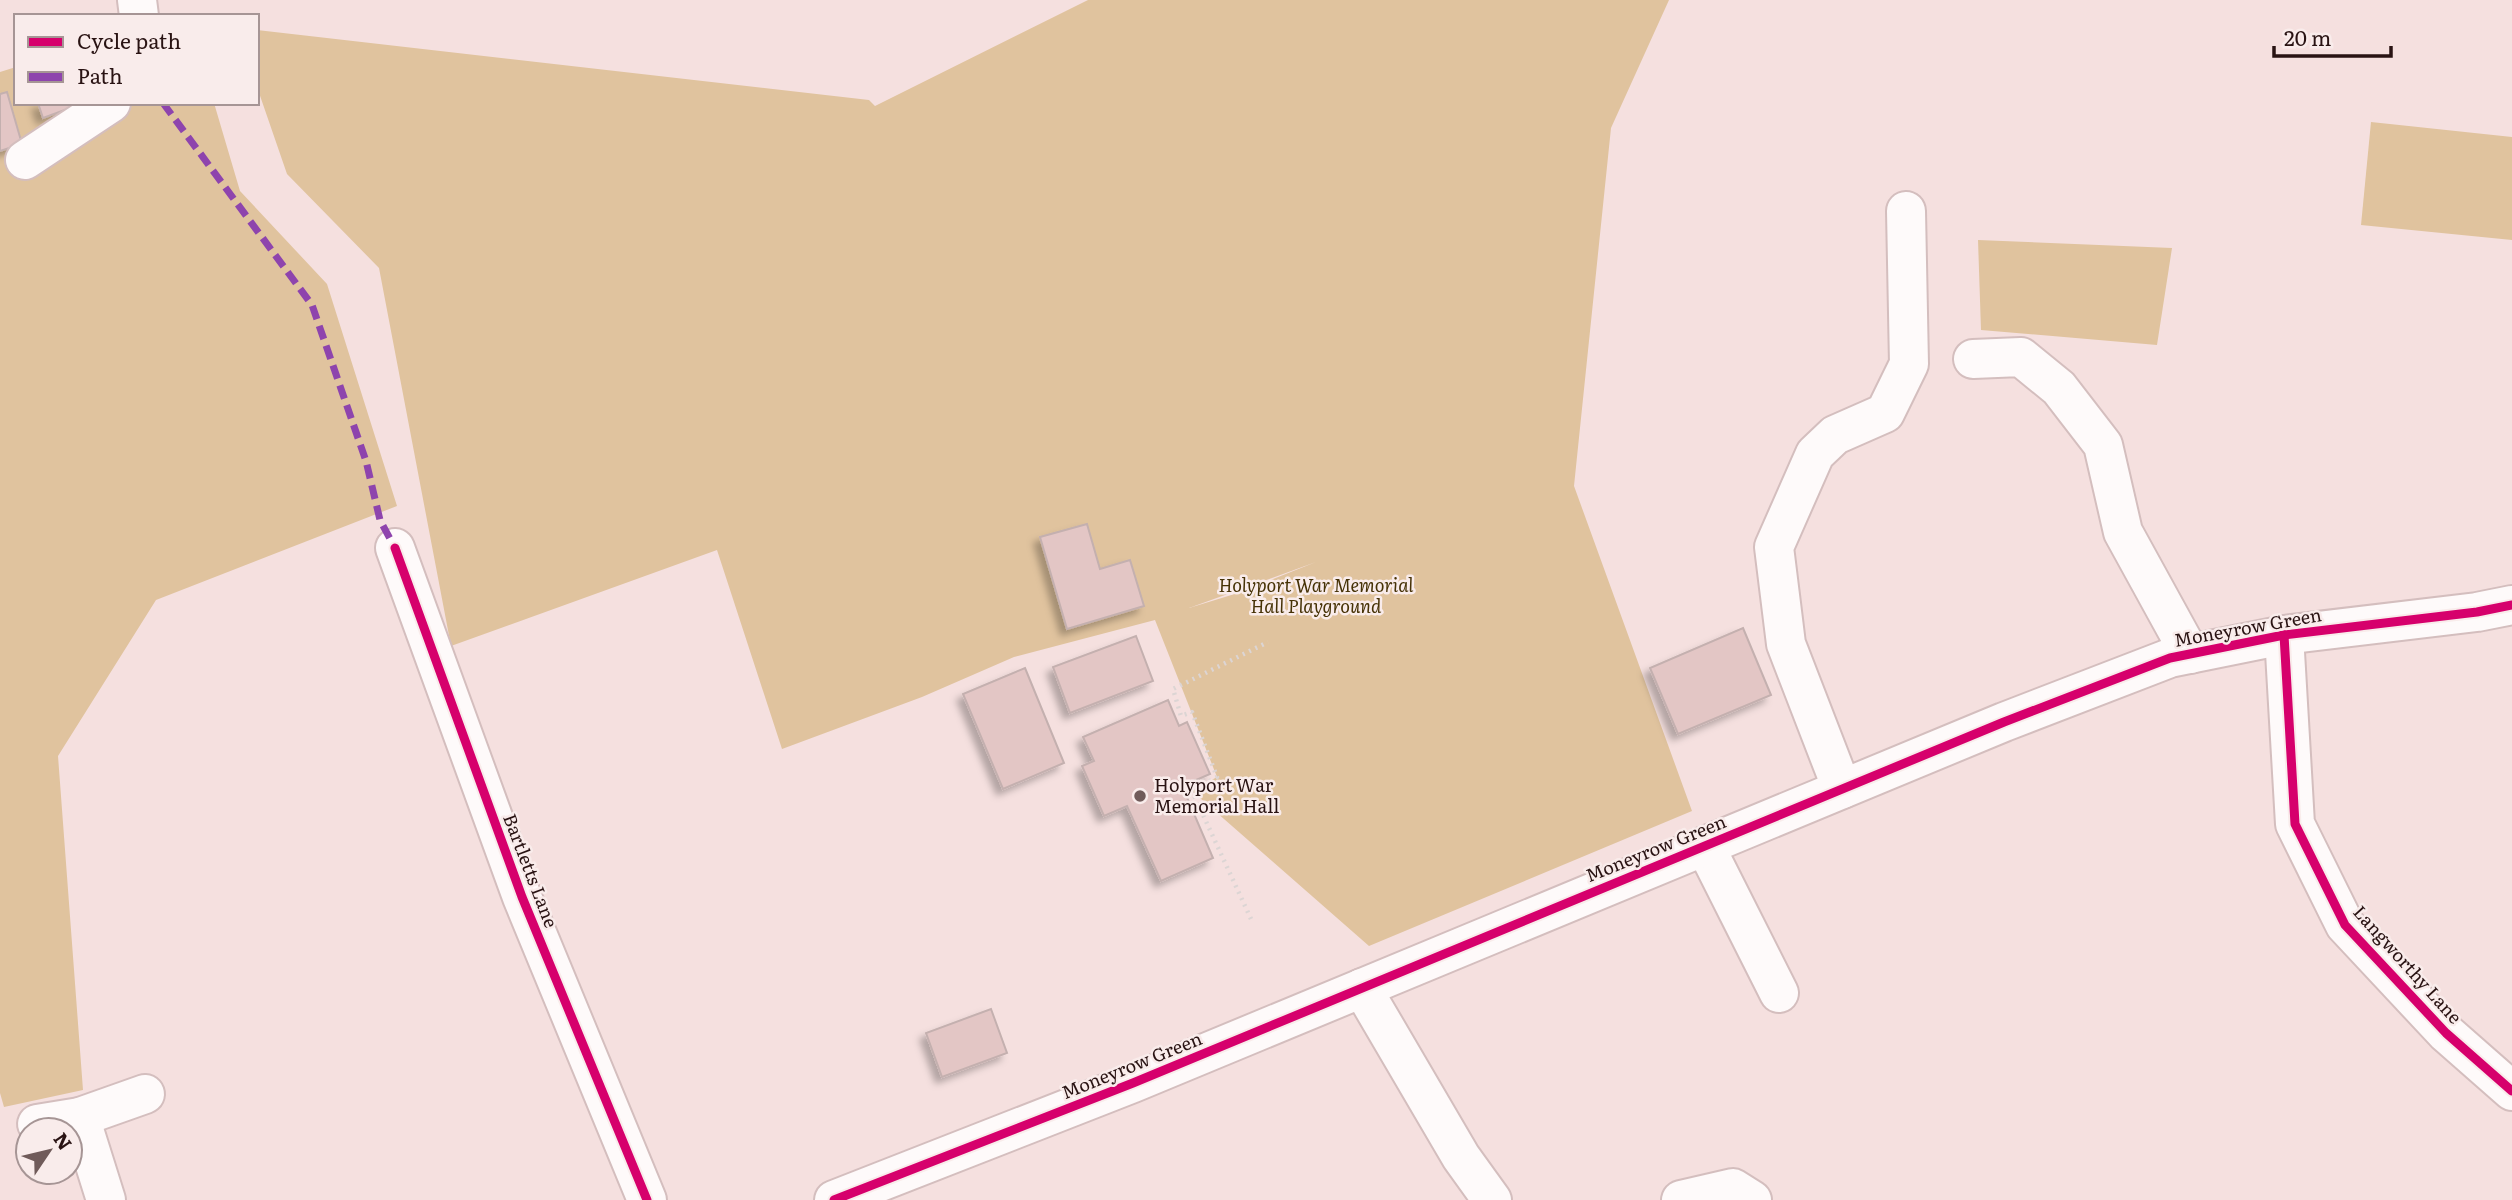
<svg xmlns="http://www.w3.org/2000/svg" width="2512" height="1200" font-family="Literata,serif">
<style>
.green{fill:#e0c39e;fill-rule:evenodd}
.building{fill:#e3c6c5;stroke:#c4b0af;stroke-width:2;filter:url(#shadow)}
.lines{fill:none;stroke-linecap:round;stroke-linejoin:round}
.minor-casing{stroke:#d4bebe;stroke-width:42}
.path{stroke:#dcd5d4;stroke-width:4.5;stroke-dasharray:2 5;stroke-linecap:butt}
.minor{stroke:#fefafa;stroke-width:38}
.quiet{stroke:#8e44ad;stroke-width:7;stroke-dasharray:14 7;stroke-linecap:butt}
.cycleway-casing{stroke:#f9eceb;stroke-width:13}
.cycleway{stroke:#d6006c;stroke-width:9}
.poi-dot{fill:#705b5a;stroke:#f9eceb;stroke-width:2.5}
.labels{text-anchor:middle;stroke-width:5;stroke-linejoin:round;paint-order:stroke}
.park-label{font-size:18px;font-style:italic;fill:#463206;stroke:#f9eceb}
.street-label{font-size:18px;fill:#291313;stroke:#f9eceb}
.poi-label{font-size:18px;fill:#291313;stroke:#f9eceb;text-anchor:start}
</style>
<defs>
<filter id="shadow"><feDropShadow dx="-6" dy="6" stdDeviation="3.5" flood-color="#0004"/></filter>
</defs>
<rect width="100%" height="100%" fill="#f5e0df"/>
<g class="green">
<path d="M1088,0h581l-58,128 -37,358 118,325 -323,135 -177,-155 25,-14 -62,-157 -141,37 -92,40 -140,52 -65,-199 -266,96 -72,-378 -92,-94 -30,-87v-57l612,70 6,6zM1316,562l-78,31 -49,15z"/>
<polygon points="16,67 16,103 214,103 240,191 327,284 397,506 156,600 58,756 83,1090 4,1107 0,1093 0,72"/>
<polygon points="2371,122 2512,137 2512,240 2361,225"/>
<polygon points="1978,240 2172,248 2157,345 1981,330"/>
</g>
<g class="building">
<polygon points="7,92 22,144 0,151 0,94"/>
<polygon points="38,103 84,103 43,118"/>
<polygon points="1087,524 1100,569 1130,560 1144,606 1067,629 1040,537"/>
<polygon points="1743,628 1771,695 1678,734 1650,668"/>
<polygon points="1136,636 1153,681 1070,713 1053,667"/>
<polygon points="1025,668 1064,763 1003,789 963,694"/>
<polygon points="1168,700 1179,726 1187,722 1210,774 1182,786 1213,858 1161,881 1127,806 1104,816 1082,766 1094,761 1083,737"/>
<polygon points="991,1009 1007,1053 942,1077 926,1033"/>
</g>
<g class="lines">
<defs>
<g id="minor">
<polyline points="137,0 139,16"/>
<polyline points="25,160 111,103"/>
<polyline points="1973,359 2021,357 2059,388 2103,445 2123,532 2190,654"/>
<polyline points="395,548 522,897 647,1200"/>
<polyline points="2284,635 2295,824 2345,925 2446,1033 2512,1091"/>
<polyline points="1842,789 1786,644 1774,547 1815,454 1835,435 1885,413 1909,364 1906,211"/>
<polyline points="1705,846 1779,993"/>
<polyline points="1362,988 1461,1157 1492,1200"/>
<polyline points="80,1117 106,1200"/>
<polyline points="37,1124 80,1117 145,1094"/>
<polyline points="834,1200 1133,1083 2004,722 2170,658 2284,635 2477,612 2512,605"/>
<polyline points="1681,1200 1733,1188 1752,1200"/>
</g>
</defs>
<use href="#minor" class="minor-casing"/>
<polyline class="path" points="1251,919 1192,791 1217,777 1192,712 1181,716 1173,689 1268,642"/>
<use href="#minor" class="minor"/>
<polyline class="quiet" points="163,103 312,305 366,461 380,520 395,548"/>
<defs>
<g id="cycleway">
<polyline points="395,548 522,897 647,1200"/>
<polyline points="2284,635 2295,824 2345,925 2446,1033 2512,1091"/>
<polyline points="834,1200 1133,1083 2004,722 2170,658 2284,635 2477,612 2512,605"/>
</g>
</defs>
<use href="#cycleway" class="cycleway-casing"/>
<use href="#cycleway" class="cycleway"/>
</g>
<circle class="poi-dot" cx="1140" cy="796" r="7"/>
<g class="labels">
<g class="park-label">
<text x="1316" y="592">Holyport War Memorial<tspan x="1316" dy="21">Hall Playground</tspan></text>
</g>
<g class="street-label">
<text transform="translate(2248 628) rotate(-10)" y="6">Moneyrow Green</text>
<text transform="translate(1656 849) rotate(-22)" y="6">Moneyrow Green</text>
<text transform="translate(530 871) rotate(69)" y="6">Bartletts Lane</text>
<text transform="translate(2407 965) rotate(48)" y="6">Langworthy Lane</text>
<text transform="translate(1132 1066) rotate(-22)" y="6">Moneyrow Green</text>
</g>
<g class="poi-label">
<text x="1154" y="792">Holyport War<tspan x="1154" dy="21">Memorial Hall</tspan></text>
</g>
</g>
<rect x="14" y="14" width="245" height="91" fill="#f9eceb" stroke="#a69595" stroke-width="2"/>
<rect x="28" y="37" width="35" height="10" fill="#d6006c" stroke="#a69595" stroke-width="2"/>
<text x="77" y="49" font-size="21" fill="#291313">Cycle path</text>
<rect x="28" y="72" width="35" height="10" fill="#8e44ad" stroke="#a69595" stroke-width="2"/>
<text x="77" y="84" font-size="21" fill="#291313">Path</text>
<g transform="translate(49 1151) rotate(55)"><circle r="33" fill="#f9eceb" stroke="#a69595" stroke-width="2"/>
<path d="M0-5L12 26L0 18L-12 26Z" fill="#705b5a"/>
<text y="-10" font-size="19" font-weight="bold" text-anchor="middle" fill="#291313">N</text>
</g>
<path d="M2274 46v10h117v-10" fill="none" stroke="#291313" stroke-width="3.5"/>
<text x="2284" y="46" font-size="21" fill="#291313" stroke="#f9eceb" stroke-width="5" paint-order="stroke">20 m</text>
</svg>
